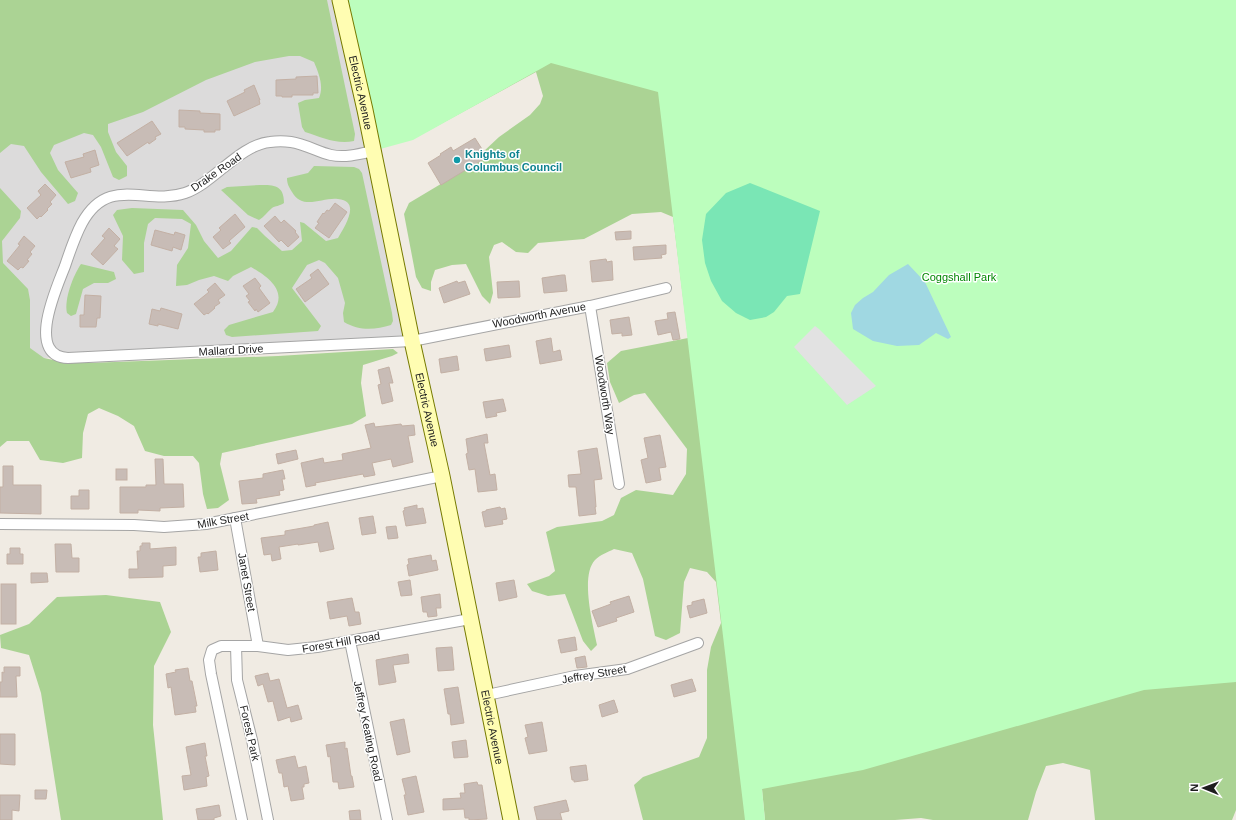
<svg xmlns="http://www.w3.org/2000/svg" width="1236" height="820" font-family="Helvetica,sans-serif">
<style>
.residential{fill:#dcdbdb}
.forest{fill:#abd394}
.park{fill:#bcfebd}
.pitch{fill:#7ae6b5}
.parking{fill:#e2e2e2}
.water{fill:#a0d8e2}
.building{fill:#c8bcb6;stroke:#c3b0a4}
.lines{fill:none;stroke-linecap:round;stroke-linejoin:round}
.street-casing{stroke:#a5a5a5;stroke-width:12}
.secondary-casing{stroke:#767a00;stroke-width:17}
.street{stroke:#fff;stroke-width:10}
.secondary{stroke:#fffdb2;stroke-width:15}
.culture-dot{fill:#0f9aa8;stroke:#fff;stroke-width:1.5}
.labels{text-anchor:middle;stroke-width:3;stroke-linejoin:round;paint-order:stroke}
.street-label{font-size:11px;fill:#1e1e1e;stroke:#fff}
.culture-label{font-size:11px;font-weight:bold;fill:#0d838f;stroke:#fff;text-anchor:start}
.park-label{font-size:11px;fill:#028703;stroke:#fff}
</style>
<rect width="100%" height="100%" fill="#f0ebe3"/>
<polygon class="residential" points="179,0 340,0 412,341 0,360 0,60"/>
<g class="forest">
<path d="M0,0h327l28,134 -1,7c-17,4 -33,-4 -49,-9l-3,-5 -4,-24 7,-3 14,-2c5,-12 0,-24 -5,-36l-14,-6h-11l-34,6 -49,18 -63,32 -35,12v8l8,20 11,14v10l-8,4 -6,-3 -12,-30 -8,-12 -9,-2 -30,12 -4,8 8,17 20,23 -3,8 -7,3 -27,-32 -17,-26 -13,-2 -11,9z"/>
<path d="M537,0h699l-238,304 -253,516h-102l-9,-35 9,-8 56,-20 8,-19v-68l4,-23 10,-24 -5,-41 -9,-10 -17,-4 -6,14 -4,51 -14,7 -11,-4 -12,-57 -11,-26 -18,-4c-6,3 -14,6 -19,11 -15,16 -2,65 2,85l-6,6 -8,-10 -18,-47 -17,2 -16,-5 -5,-7 22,-8 6,-5 -9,-39 11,-5 45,-6 12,-6 7,-17 15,-8 37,5 13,-21 1,-25 -42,-56 -11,2 -15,8 -9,-21 -3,-19 14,-12 67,-13 -15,-121 -12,-5 -29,2 -48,25 -46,4 -10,10 -12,-1 -14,-10 -8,3 -5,12 4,36 -3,11 -8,-8 -16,-32 -14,1 -17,5 -4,12v9l-9,-3 -6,-11 -12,-63 5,-11 77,-46 -3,-5 16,-15 31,-22 10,-11 3,-8 -7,-24 -110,60z"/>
<path d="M314,166l40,1 5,2 3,4 30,140 1,8 -2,4c-16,5 -32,6 -47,-3l-1,-9 2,-10 -7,-25 -13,-15 -6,-3 -12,5 -15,23 29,38 -3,5 -86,6 -6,-2 -2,-5 5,-5 44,-13c16,-21 -6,-36 -22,-45l-18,9 -5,5 -14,-5 -15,4 -12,5 -11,1 1,-21 11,-17 3,-24 -9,-5 -27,-1 -7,6 -4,19v29l-10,2 -12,-14 1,-24 -10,-21 4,-5 15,-2 51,2 13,15 8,16 14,17 13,-7 21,-24 5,1 8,8 17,15 10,-1 10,-9 -2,-19 4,1 22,18 12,-3c6,-11 24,-37 0,-39 -16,-2 -35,12 -46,-7 -3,-5 -5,-8 -5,-14l21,-5z"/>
<path d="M260,185c14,0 24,0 24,18 -4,3 -9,3 -12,5 -5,4 -8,9 -13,12l-11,-5 -27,-25 6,-3z"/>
<polygon points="0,188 21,211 20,218 2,241 3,263 28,289 30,300 30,348 44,358 67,363 88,363 278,356 393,349 398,353 392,356 363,365 361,383 366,416 352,424 222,453 220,464 229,500 218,508 207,509 203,494 199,463 193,456 164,456 145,451 134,426 118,416 99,408 88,414 83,433 82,458 63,463 40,460 29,441 7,441 0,447"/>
<polygon points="1236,237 1236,810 1232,820 1095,820 1090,770 1063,763 1046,766 1036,792 1028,820 933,820 921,818 895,820 765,820 762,789"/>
<path d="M81,264l33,8 2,7 -8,4h-14l-11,6 -7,25 -5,2 -4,-3c-3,-14 6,-37 14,-49z"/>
<polygon points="106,595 160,602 171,632 154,666 153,725 163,820 61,820 41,693 29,655 1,648 0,635 29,624 57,597"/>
</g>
<polygon class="park" points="340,0 1236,0 1236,682 1144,690 863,770 762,789 765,820 745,820 658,92 551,63 413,140 373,151"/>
<polygon class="pitch" points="750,183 820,211 800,294 787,296 774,312 766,317 750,320 736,313 722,301 711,281 705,263 702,240 706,214 726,193"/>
<polygon class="parking" points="815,326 819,329 876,386 847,405 794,347"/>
<polygon class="water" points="908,264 925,282 951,337 948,339 936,333 919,345 897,346 873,341 853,329 851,313 855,305 863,298 873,292 889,275"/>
<g class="building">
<polygon points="317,76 318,93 313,93 313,95 292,95 292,97 282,97 282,96 276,96 276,80 296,79 296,77"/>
<polygon points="254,85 260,100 259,100 260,104 234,116 227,101 245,92 244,90"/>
<polygon points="179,110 200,111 200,113 220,114 220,130 215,130 215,132 204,132 204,130 185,129 185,127 179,127"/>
<polygon points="152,121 161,134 155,137 156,139 149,144 148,142 127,156 117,143"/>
<polygon points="475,138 487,157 441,185 428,163 441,155 440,154 451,147 453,151"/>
<polygon points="95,150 99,165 90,168 91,172 71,178 65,162 84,157 83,154"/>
<polygon points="45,184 56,195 50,202 52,204 47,209 48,210 41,217 40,216 37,219 27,208 41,195 38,191"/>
<polygon points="335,203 347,212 329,238 315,228 319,223 317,222 323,213 324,214 327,210 329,211"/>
<polygon points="235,214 245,227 229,241 231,243 223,249 213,237 221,230 219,228"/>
<polygon points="275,216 281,223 284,220 296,231 295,232 299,237 288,247 281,240 279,242 264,226"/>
<polygon points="109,228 120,239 114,246 118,249 103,265 91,254 105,238 102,236"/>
<polygon points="155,230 174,235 175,232 185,235 181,250 173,247 172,251 151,245"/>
<polygon points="631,231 631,239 616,240 615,232"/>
<polygon points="24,236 35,246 30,252 32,254 27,260 29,261 23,268 21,267 18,270 7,261 20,245 18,244"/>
<polygon points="666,245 666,254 661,255 662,258 634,260 633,247"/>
<polygon points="606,259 607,262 612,261 613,280 592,282 590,261"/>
<polygon points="318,269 329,284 305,302 296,289 312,278 310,275"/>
<polygon points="562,275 565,275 567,291 544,293 542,278"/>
<polygon points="255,278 261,286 259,288 270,303 258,312 256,309 255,311 248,302 250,301 246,296 249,294 243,286"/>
<polygon points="457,281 458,283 465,281 470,294 444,303 439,288"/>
<polygon points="519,281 520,297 498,298 497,282"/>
<polygon points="215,283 225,295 218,300 220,303 214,307 215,308 208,314 207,313 204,315 194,304 209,292 207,290"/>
<polygon points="85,295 101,296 100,318 97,318 96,327 80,327 80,315 84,315"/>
<polygon points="161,308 182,314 178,329 158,324 158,326 149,324 152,309 160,311"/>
<polygon points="675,312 680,339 673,340 671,332 658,335 655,321 668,319 667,313"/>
<polygon points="629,317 632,335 622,336 622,333 612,334 610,320"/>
<polygon points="551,338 553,352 560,350 562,360 540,364 536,341"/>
<polygon points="509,345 511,357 486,361 484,349"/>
<polygon points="457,356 459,370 441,373 439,359"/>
<polygon points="389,367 393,383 389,383 393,401 382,404 378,385 381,384 378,370"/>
<polygon points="503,399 506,411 496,413 497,416 486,418 483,402"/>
<polygon points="374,423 375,427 401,424 402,426 414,425 415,435 408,436 413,462 393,467 391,459 372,463 375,475 364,477 363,474 315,483 316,485 306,487 301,463 323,458 324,463 343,460 342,454 371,448 365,425"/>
<polygon points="487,434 488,443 484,443 490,475 495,474 497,490 478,492 475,469 469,470 466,454 468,453 466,439"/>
<polygon points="660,435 666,467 659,468 661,480 646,483 641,460 648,458 644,438"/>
<polygon points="597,448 602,479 594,480 596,507 595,507 596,514 579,516 576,487 569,487 568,475 581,474 578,451"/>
<polygon points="296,450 298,459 278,464 276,454"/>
<polygon points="155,459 163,459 164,484 183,484 184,507 160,508 160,511 138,510 138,513 120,513 120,487 146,487 146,485 156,485"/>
<polygon points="3,466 13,466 13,485 41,485 41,514 0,513 0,487 3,487"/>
<rect x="116" y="469" width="11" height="11"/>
<polygon points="283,470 285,479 282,479 284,490 279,491 280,495 256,499 257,503 242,504 239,481 263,478 263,474"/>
<polygon points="79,490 89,490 89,509 71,509 71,496 79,496"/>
<polygon points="417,505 417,509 423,508 426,523 406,526 403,511 405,510 404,508"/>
<polygon points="500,507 501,509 505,508 507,519 502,520 503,524 485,527 482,512 486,511 486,510"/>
<polygon points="373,516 376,533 362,535 359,518"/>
<polygon points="328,522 334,549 320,552 318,542 298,545 298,544 279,547 281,559 272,561 271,554 264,555 261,538 285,535 285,531 314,526 314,525"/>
<polygon points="396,526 398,538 388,539 386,527"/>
<polygon points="142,543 150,543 150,549 176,547 176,565 163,566 163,577 129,578 129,569 138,569 137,551 140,551 140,546 142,546"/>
<polygon points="55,544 71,544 72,558 79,558 79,572 56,572"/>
<polygon points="10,548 20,548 20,554 23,554 23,564 7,564 7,554 10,554"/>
<polygon points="216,551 218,570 200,572 198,557 201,557 201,553"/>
<polygon points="431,555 432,561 436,560 438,570 409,576 407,565 409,564 408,559"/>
<polygon points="31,573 47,573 48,582 31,583"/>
<polygon points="410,580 412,595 401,596 398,582"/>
<polygon points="514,580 517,597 499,601 496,583"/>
<rect x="1" y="584" width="15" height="40"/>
<polygon points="440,594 441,608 436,608 437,616 428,617 427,612 423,612 421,597"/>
<polygon points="629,596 634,612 616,618 617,621 598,627 592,611 611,604 610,602"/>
<polygon points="352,598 355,612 359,612 361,624 349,626 347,616 330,619 327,602"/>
<polygon points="704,599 707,613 690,618 687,606 692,605 692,602"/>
<polygon points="575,637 577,650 561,653 558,640"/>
<polygon points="452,647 454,670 438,671 436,648"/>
<polygon points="408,654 409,663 393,665 396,682 379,685 376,660"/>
<polygon points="585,656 587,667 577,668 575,658"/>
<polygon points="4,667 20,667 20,676 16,676 17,697 0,697 0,682 2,682 2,672 4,673"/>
<polygon points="188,668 190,681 192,681 197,706 195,706 196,712 175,715 171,687 168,688 166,674 176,672 175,670"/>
<polygon points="268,673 270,681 279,679 287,708 298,705 302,719 291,722 290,717 278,721 273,701 268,702 263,684 258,686 255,676"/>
<polygon points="692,679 696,691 674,697 671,685"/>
<polygon points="458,687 464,723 451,725 450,714 448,714 444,689"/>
<polygon points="614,700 618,712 602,717 599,705"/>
<polygon points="404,719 410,752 397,755 390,722"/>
<polygon points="542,722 547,751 529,754 525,738 528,737 525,725"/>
<polygon points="0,734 15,734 15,765 0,764"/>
<polygon points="466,740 468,757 454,758 452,742"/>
<polygon points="345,742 345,749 347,748 351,776 352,776 354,787 339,789 338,782 333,782 330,756 328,757 326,745"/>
<polygon points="205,743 207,756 205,756 209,776 206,777 207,786 184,790 182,776 191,775 186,747"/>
<polygon points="295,756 298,768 306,766 309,783 304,784 304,787 302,787 304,799 291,801 288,786 284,787 282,773 279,773 276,760"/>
<polygon points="586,765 588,780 574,782 574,780 572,780 570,767"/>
<polygon points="416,776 424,812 408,815 404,795 406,795 402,779"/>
<polygon points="477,782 478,785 482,785 487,819 469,820 469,818 465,818 464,809 443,810 443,799 461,798 460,793 465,793 464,784"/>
<polygon points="35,790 47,790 46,799 35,799"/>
<polygon points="0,795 20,795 19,811 12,810 12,820 0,820"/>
<polygon points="566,800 569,811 560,813 562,820 537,820 534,807"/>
<polygon points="219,805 221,816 214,818 214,820 198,820 196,809"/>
<polygon points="360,810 361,820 350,820 349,811"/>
</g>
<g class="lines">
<defs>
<g id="street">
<path d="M373,151c-13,3 -28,7 -42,4 -13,-3 -26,-11 -40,-13 -7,-1 -14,-1 -21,0 -31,3 -56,41 -85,51 -39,13 -76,-19 -103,30 -7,13 -12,28 -17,43 -8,21 -40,90 3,92l344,-17 178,-35 76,-18"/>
<polyline points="590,306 619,484"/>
<polyline points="235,518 258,646"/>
<polyline points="0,524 134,525 164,527 206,524 442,476"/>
<polyline points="350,641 387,820"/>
<polyline points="236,646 237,680 252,740 268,820"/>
<polyline points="487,695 575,676 627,669 698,643"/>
<polyline points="242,820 211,674 209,660 212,650 221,646 258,646 288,650 317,647 470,619"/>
</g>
<g id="secondary">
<path id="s1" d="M340,0l25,110 47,231 30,135 69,344"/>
</g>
</defs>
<use href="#street" class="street-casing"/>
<use href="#secondary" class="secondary-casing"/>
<use href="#street" class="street"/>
<use href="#secondary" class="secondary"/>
</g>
<circle class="culture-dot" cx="457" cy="160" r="4"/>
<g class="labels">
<g class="street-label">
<text dy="4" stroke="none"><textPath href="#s1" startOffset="95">Electric Avenue</textPath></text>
<text transform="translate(216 172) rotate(-35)" y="4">Drake Road</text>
<text transform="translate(539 315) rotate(-11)" y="4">Woodworth Avenue</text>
<text transform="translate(231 350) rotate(-3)" y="4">Mallard Drive</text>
<text transform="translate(605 395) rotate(81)" y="4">Woodworth Way</text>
<text dy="4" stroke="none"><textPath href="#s1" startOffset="419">Electric Avenue</textPath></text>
<text transform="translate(223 520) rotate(-10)" y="4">Milk Street</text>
<text transform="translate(247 582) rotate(80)" y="4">Janet Street</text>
<text transform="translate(341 642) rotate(-10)" y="4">Forest Hill Road</text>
<text transform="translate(594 674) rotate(-10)" y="4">Jeffrey Street</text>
<text dy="4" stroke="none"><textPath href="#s1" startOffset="743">Electric Avenue</textPath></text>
<text transform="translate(368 731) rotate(78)" y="4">Jeffrey Keating Road</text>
<text transform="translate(250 733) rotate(77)" y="4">Forest Park</text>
</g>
<g class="culture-label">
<text x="465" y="158">Knights of<tspan x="465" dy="13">Columbus Council</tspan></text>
</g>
<g class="park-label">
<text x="959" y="281">Coggshall Park</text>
</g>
</g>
<g transform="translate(1204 788) rotate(271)" stroke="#ffffff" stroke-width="3" paint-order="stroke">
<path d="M0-3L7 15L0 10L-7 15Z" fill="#1e1e1e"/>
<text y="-6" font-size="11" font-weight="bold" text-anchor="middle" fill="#1e1e1e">N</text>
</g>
</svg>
